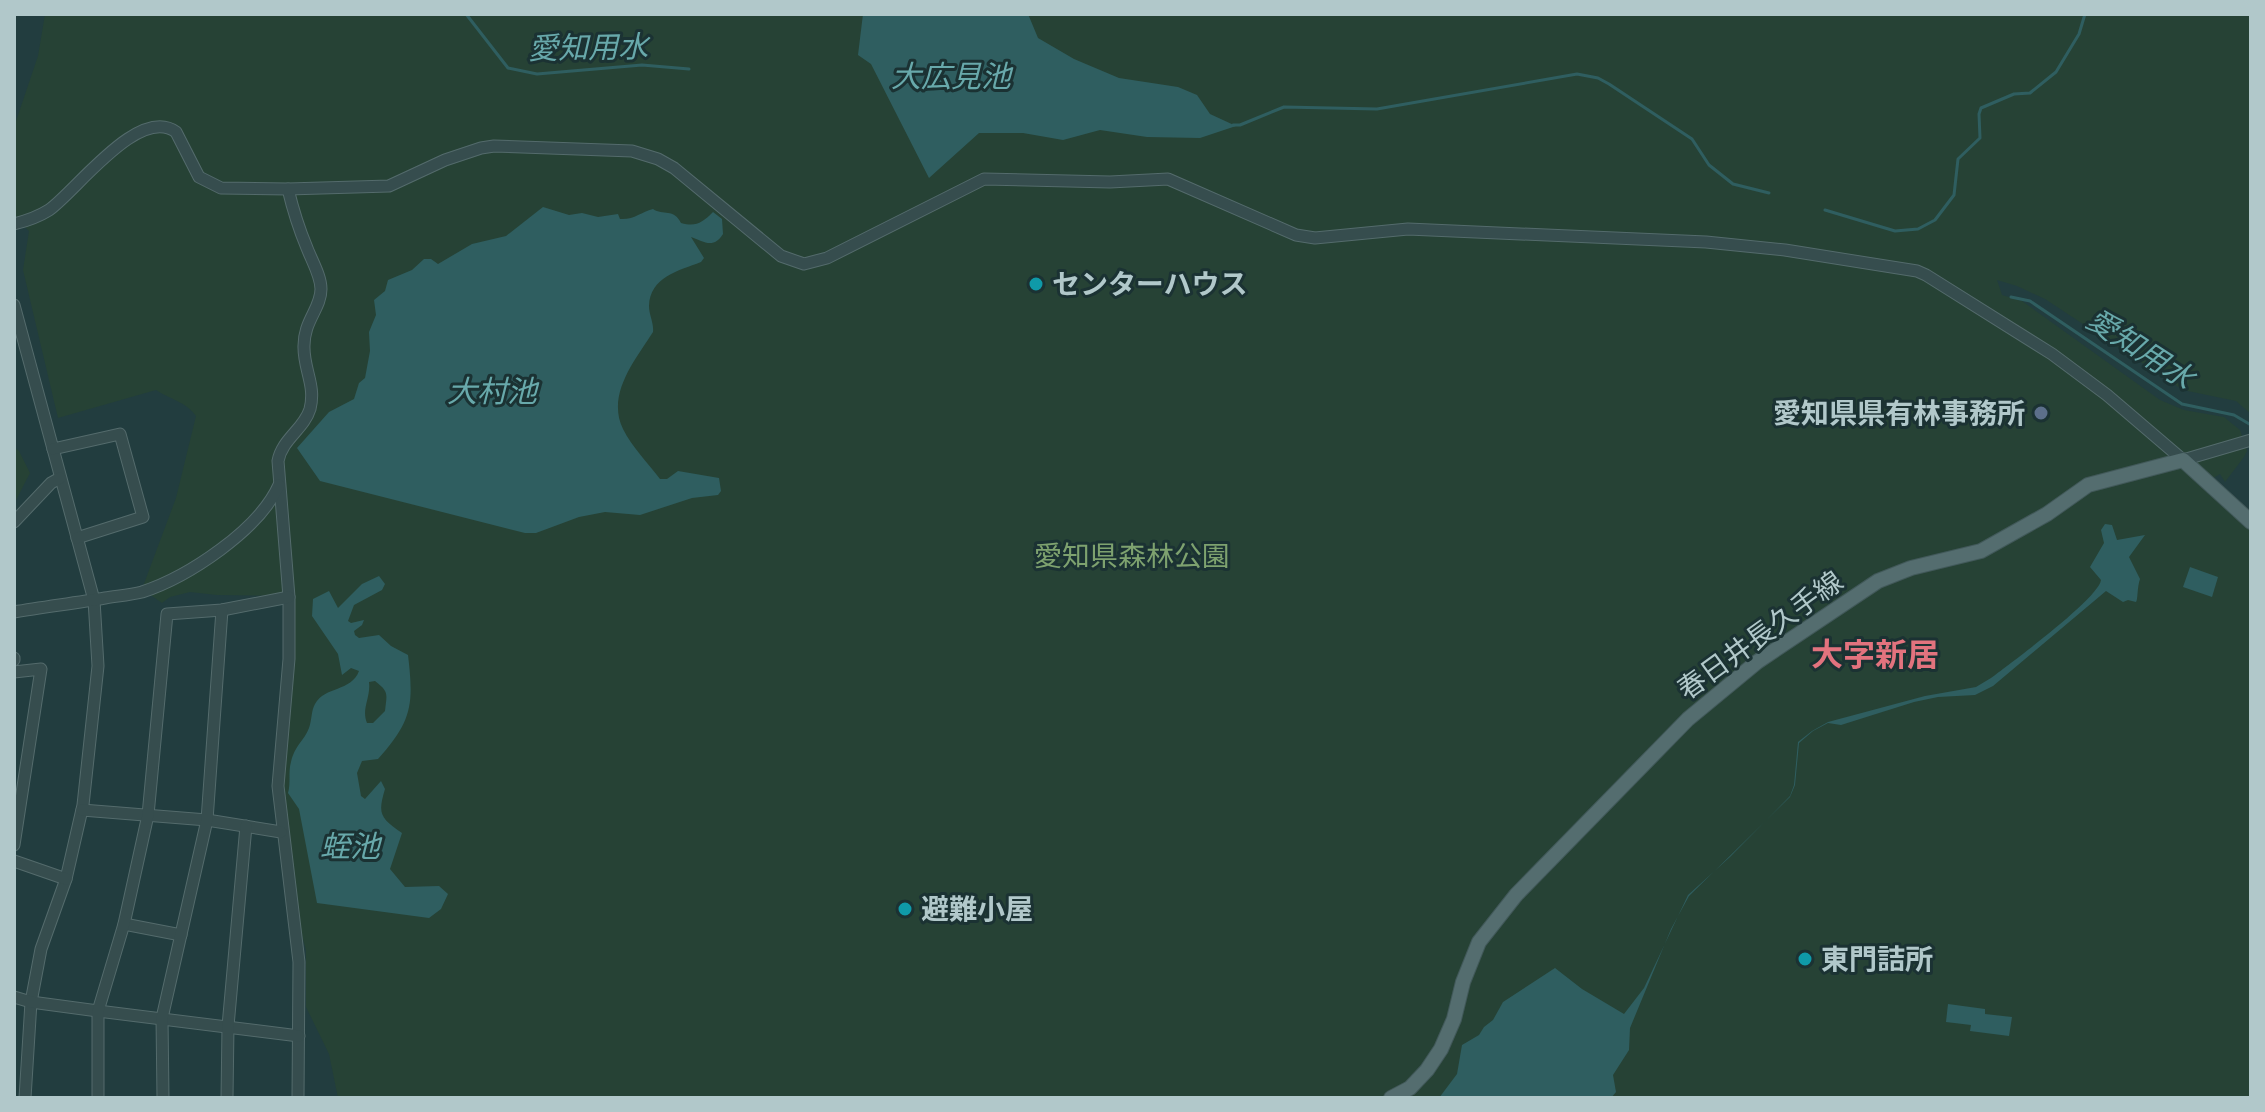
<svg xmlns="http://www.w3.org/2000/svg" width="2265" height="1112" font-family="Quicksand,'Noto Sans JP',sans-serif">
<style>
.green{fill:#264235}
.water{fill:#2f5e60;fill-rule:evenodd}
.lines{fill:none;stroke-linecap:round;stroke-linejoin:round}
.stream{stroke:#2f5e60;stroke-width:3}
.minor-casing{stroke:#546b6c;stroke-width:13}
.major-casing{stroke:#42595a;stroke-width:16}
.minor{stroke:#364d4e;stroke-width:11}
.major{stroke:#546d6f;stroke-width:14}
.culture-dot{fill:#0f9aa8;stroke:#1b3233;stroke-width:3}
.service-dot{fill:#5c6f8a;stroke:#1b3233;stroke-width:3}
.labels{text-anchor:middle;stroke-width:6;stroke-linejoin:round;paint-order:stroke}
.poi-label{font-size:28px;font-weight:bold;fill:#b1c8ca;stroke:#1b3233;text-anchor:start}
.park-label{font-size:28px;fill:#7ea26f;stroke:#1b3233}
.street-label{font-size:28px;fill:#b1c8ca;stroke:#1b3233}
.water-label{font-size:30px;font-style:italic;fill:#68a9ab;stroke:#1b3233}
.quarter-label{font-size:32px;font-weight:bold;fill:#e2737e;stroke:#1b3233}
</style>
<rect width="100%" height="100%" fill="#223d3f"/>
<g class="green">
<path d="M45,14h2206v400l-15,-13 -53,-11 -138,-91 -28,-13 -20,-6 5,15 20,6 138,99 24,10 40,7 16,13 7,21 -3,6 -19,25 -5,-8 -20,12 51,44v568h-1913l-9,-44 -23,-47v-57l-12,-44 -14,-119 11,-191 -74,-1 -27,-3 -20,5 -8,6 -20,-14 34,-91 20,-82c-10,-14 -26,-17 -40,-26l-98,28 -35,-148 6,-39 -15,-14v-90l24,-71z"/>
<polygon points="14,447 19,451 30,473 14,504"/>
</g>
<g class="water">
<polygon points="863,14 1028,14 1038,38 1074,59 1119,78 1178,87 1197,95 1210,114 1236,126 1200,138 1147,137 1100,130 1063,140 1023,133 979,133 929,178 871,64 858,55"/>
<path d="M543,207l26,8 13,-2 16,4 20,-3 2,5c14,1 21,-7 33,-10 10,7 21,-1 28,14 15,4 21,0 32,-11l9,7 1,15c-9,15 -19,8 -32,3l13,21 -3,4c-23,9 -51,15 -52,44 0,9 5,17 4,26 -17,27 -47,62 -30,97 9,18 25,34 37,50h7l11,-8 41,7 2,13 -3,4 -26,3 -52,17 -35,-3 -26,5 -43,16h-11l-205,-52 -23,-33 32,-36 25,-13 5,-16 6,-5 5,-27 -1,-19 7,-17 -2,-15 11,-9 3,-11 24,-10 12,-11h7l7,5 34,-20 34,-8z"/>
<path d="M2105,524l7,1 5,15 28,-5 -16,22 11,22c-3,8 -2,21 -4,23l-8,-2 -5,2 -17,-11 -113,95 -18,9 -37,2 -24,5 -73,23 -13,-2 -15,8 -14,12 -4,42 -5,12 -101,99 -18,33 -41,99 -1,22 -16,25 3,17 -5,6h-172l18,-24 5,-29 17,-10 5,-8 9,-7 10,-18 52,-34 27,21 42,25 20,-26 44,-93 42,-38 60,-61 4,-11 4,-43 14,-11 16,-9 97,-26 51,-9 15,-9c20,-15 108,-80 110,-98l-11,-13 14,-24 -3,-13z"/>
<polygon points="2190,567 2218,577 2212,597 2183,587"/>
<path d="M379,576l6,8 -3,6 -28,15 -6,16 3,2 13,-3 -2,5 -8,6 1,4 4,3 20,-3 12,11 17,9c6,50 4,66 -30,104l-16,2 -5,12 4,23 4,3 16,-18 4,8c-8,26 -4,29 17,44l-12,36 15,18 34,-1 9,8 -7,15 -12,9 -112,-15 -18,-94 -11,-16c3,-10 0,-21 3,-31 4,-17 13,-21 18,-34 3,-8 2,-17 6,-24 10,-18 36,-12 44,-33l-8,-3 -9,7 -4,-21 -26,-38 1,-17 16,-8 9,17 24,-24zM375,681c14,11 12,12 10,30l-12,12h-6c-6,-14 4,-26 2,-41z"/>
<polygon points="1948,1004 1985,1009 1985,1014 2012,1017 2009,1036 1970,1031 1971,1025 1946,1022"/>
</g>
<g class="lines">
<g class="stream">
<polyline points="466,14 508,68 537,74 642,65 689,69"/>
<polyline points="1233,125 1240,125 1284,107 1377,109 1577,74 1598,78 1609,84 1692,139 1709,165 1733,184 1769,193"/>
<polyline points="1825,210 1895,231 1918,229 1935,220 1954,195 1958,159 1980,138 1979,114 1981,108 2014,94 2030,93 2056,72 2079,34 2085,14"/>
<polyline points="2011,297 2030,301 2182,404 2234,415 2251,425"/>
</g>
<defs>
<g id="minor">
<path d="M288,189c5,21 11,40 19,59 5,13 14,28 14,41 0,20 -18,32 -17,59 0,22 12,38 6,61 -6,20 -28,30 -32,52l11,136v62l-11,127 21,176 -1,136"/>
<path d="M14,224c12,-3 24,-7 35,-14 28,-20 90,-105 127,-78l23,45 22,11 67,1 101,-3 56,-26 36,-12 13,-2 138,5 26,8 16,9 107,88 23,8 23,-6 157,-79 126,3 58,-3 128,56 19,3 93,-9 298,13 79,8 132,21 9,4 126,79 55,41 76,65 68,-20"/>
<polyline points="14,305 94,600 98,666 83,805 66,879 41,949 31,1002 25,1098"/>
<polyline points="53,449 120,434 143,517 77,538"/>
<polyline points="14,522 51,483 60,478"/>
<path d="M14,612c30,-5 61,-9 91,-14 12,-2 25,-3 37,-6 46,-15 117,-62 137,-107"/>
<polyline points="14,658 14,660"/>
<polyline points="14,672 41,669 14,845"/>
<polyline points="82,810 207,820 281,832"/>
<polyline points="14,861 66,879"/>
<polyline points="124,924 181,935"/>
<polyline points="14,997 31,1002 98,1011 299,1036"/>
<polyline points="98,1098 98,1011 124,924 148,815 167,614 222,610 289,597"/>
<polyline points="163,1098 162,1018 207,820 222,610"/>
<polyline points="227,1098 228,1026 246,826"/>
</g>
<polyline id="major" points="1391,1098 1410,1088 1427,1070 1441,1049 1454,1019 1463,982 1479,942 1516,895 1688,719 1757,662 1878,581 1911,568 1981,551 2047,514 2088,485 2183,460 2251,522"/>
</defs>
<use href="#minor" class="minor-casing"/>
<use href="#major" class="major-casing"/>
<use href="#minor" class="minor"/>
<use href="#major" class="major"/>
</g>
<g class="culture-dot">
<circle cx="1036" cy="284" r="8"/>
<circle cx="905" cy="909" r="8"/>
<circle cx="1805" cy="959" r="8"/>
</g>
<circle class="service-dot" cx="2041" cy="413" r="8"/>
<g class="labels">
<g class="poi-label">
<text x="1052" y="294">センターハウス</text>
<text x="2025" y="423" text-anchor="end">愛知県県有林事務所</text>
<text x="921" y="919">避難小屋</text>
<text x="1821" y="969">東門詰所</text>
</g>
<g class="park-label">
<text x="1132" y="566">愛知県森林公園</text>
</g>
<g class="street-label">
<text transform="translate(1760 635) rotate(-36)" y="10">春日井長久手線</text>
</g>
<g class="water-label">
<text transform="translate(588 48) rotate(-1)" y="10">愛知用水</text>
<text x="951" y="87">大広見池</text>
<text transform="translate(2140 349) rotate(33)" y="10">愛知用水</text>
<text x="492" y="402">大村池</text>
<text x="350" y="857">蛭池</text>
</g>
<g class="quarter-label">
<text x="1875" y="666">大字新居</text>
</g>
</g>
<rect width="2265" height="1112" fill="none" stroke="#b1c8ca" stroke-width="32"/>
</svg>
